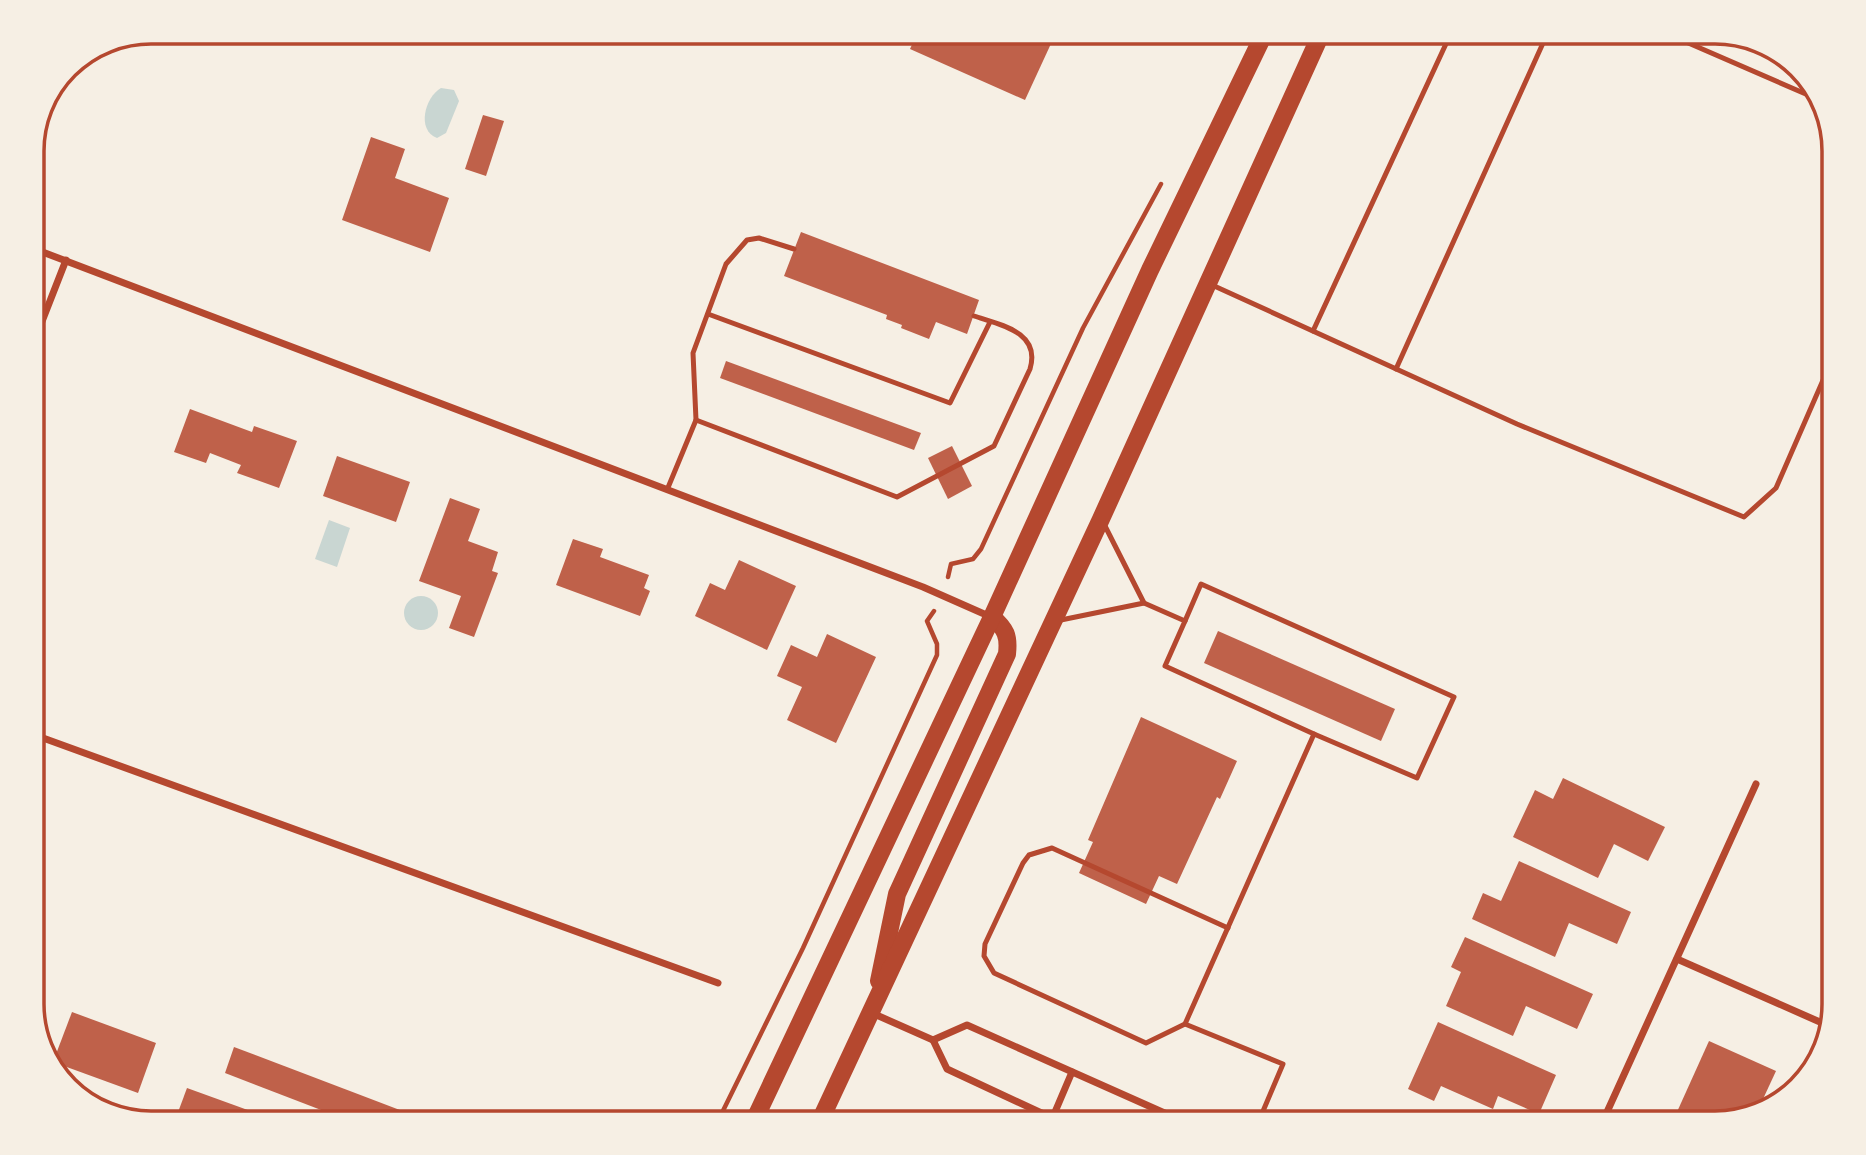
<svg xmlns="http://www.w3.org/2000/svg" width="1866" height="1155" font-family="'Fira Sans Condensed',sans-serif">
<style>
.water{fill:#c9d6d2}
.building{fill:#bf614a}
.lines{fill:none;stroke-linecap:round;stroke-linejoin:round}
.path{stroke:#b5482f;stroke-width:4.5}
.service{stroke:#b5482f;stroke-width:5}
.minor{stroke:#b5482f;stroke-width:7}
.primary{stroke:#b5482f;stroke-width:18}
.rim{fill:none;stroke:#b5482f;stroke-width:3.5}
</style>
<rect width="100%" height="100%" fill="#f6efe4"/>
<g class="water">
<path d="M441,88l13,2 5,11 -13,32 -9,5c-21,-8 -12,-41 4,-50z"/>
<polygon points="329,520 350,528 337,567 315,559"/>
<circle cx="421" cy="613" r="17"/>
</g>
<g class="building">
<polygon points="1055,35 1025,100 910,49 916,36"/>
<polygon points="483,115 504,121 486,176 465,169"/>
<polygon points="371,137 405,149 395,178 449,198 430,252 342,220"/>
<polygon points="801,232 979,300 967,334 936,322 929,339 901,328 902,325 886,319 887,315 784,276"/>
<polygon points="726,361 921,433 914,450 720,378"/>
<polygon points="190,409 252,432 254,426 297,441 279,488 237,473 241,465 210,453 206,463 174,452"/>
<polygon points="952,446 972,486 948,499 928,458"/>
<polygon points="337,456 410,482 396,522 323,496"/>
<polygon points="450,498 480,509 468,541 498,552 492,571 498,573 474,637 449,628 461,596 419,581"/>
<polygon points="573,539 603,549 600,557 649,575 644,588 650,591 640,616 556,585"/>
<polygon points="739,560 796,586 767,650 695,616 710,583 725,590"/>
<polygon points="1218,631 1395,709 1381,741 1204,663"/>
<polygon points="827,634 876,657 836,743 787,720 802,687 777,676 791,645 817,657"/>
<polygon points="1141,717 1237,761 1220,799 1217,797 1177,884 1159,876 1146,904 1079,873 1093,842 1088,840"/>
<polygon points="1563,778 1665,827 1648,861 1614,844 1598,878 1513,837 1535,790 1553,799"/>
<polygon points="1519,861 1631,912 1617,944 1569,923 1555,957 1472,919 1483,893 1501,901"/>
<polygon points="1465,937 1593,994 1577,1029 1526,1006 1513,1036 1446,1006 1461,972 1451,967"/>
<polygon points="72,1012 156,1043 138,1093 53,1062"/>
<polygon points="1438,1022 1556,1075 1539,1114 1498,1096 1493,1109 1441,1086 1434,1101 1408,1089"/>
<polygon points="1709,1041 1776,1071 1757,1112 1716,1123 1672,1123"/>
<polygon points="234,1047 434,1123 355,1123 225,1073"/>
<polygon points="187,1088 284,1123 174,1123"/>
</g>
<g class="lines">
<g class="path">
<polyline points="948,577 951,564 973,559 981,549 1083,328 1161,184"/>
<polyline points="717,1123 803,948 937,655 937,644 927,621 934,611"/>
</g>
<g class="service">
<polyline points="1663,32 1822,101"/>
<polyline points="1212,285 1517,424 1744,517 1776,488 1834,355"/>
<polyline points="708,314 950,403 990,322"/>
<polyline points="1313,331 1451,33"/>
<polyline points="1396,369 1548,32"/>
<path d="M696,420l201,77 97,-51 36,-77c11,-37 -29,-44 -56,-53"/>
<polyline points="667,490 696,420 693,353 726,264 747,240 759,238 794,249"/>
<polyline points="1144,603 1185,621 1165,666 1314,734 1185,1024 1283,1064 1258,1123"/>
<polyline points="1056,621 1144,603 1103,522"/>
<polyline points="1185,621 1201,584 1454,697 1417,778 1314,734"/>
<polyline points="1185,1024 1146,1043 994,973 984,956 985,944 1023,863 1029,855 1052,848 1228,928"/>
</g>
<g class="minor">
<polyline points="32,248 923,587 991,617"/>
<polyline points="32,347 66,260"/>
<polyline points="32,734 718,983"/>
<polyline points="1677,959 1829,1026"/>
<polyline points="872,1013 933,1040 947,1069 1063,1123"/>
<polyline points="933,1040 967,1025 1187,1123"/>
<polyline points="1052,1119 1072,1072"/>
<polyline points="1602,1123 1756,784"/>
</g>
<g class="primary">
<path d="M879,981l18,-87 110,-240c2,-18 -1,-25 -15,-37"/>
<polyline points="753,1123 992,617 1150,270 1264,34"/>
<polyline points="819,1123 1101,519 1321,34"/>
</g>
</g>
<path d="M0 0H1866V1155H0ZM151 44H1715A107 107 0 0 1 1822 151V1004A107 107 0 0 1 1715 1111H151A107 107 0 0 1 44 1004V151A107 107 0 0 1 151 44Z" fill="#f6efe4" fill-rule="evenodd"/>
<path class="rim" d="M151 44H1715A107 107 0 0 1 1822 151V1004A107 107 0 0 1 1715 1111H151A107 107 0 0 1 44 1004V151A107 107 0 0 1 151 44Z"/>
</svg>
